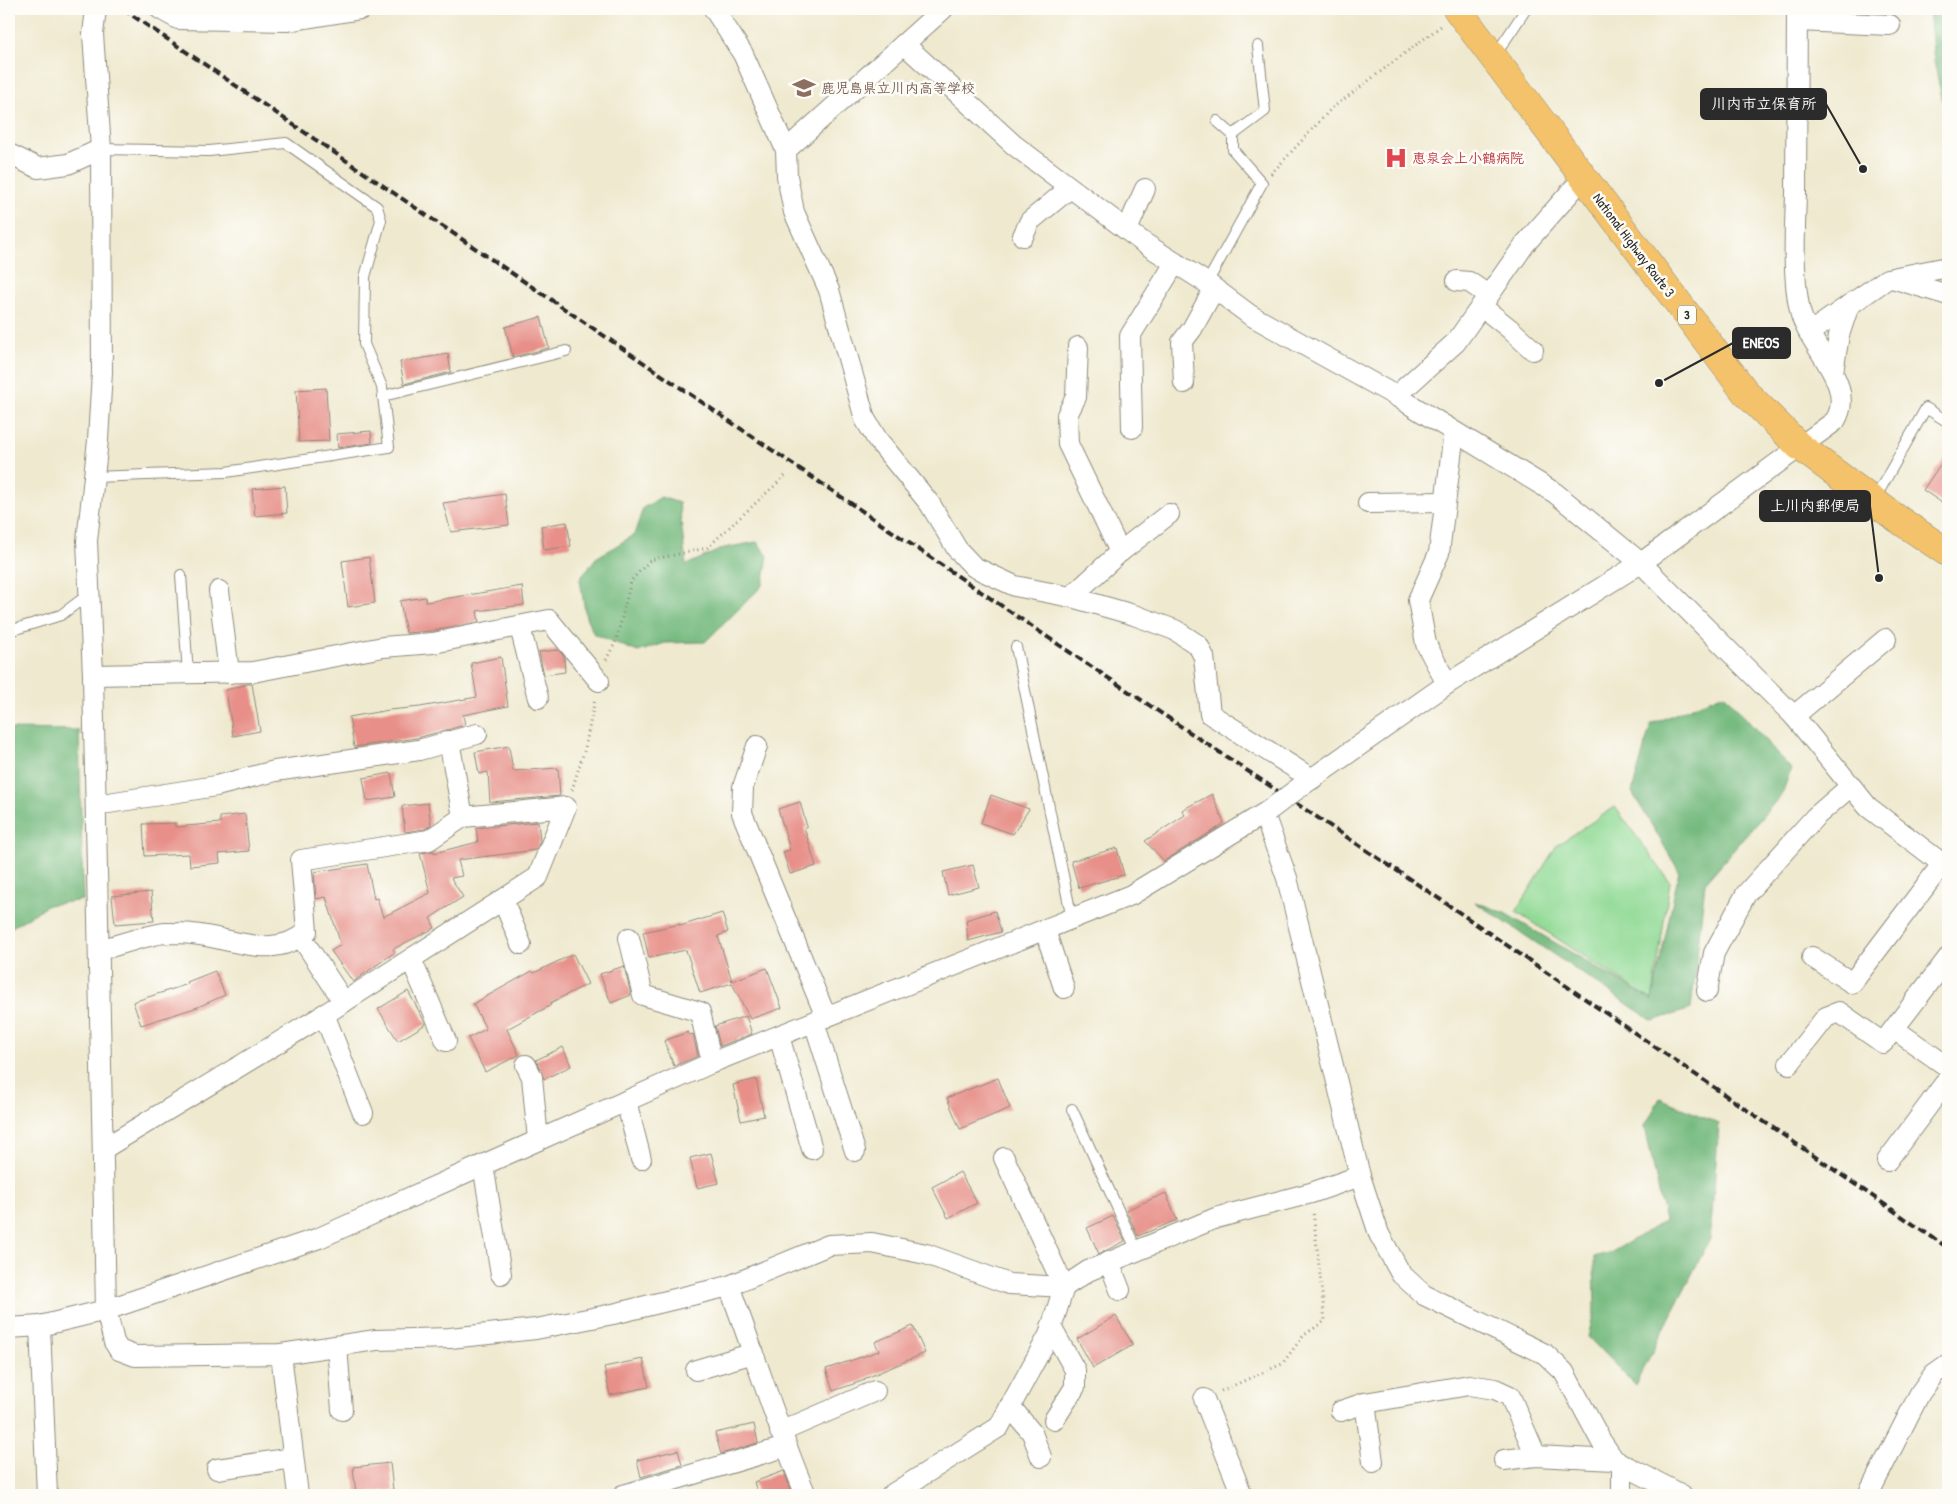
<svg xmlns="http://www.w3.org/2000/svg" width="1957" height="1504" font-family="'Patrick Hand','Klee One',sans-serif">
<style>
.green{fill:#91da95;stroke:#5e8260}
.forest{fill:#74ba7e;stroke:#507254}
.building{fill:#e78f88}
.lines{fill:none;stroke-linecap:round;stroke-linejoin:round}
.lane-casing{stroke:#8d8a7d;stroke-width:12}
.street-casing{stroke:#8d8a7d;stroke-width:22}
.highway-casing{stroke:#8d8a7d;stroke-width:29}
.path{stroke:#8d8a7d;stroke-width:3;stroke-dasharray:1 4;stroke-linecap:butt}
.lane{stroke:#fff;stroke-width:10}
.street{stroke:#fff;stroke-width:20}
.highway{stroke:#f3c26a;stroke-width:28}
.rail{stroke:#2b2b2b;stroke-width:4;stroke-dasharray:8 4;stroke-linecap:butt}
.street-bridge-casing{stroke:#8d8a7d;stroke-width:22;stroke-linecap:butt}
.street-bridge{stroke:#fff;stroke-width:20}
.labels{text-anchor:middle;stroke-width:5;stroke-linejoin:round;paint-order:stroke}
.shield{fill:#fdfcf7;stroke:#6a6a68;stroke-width:1}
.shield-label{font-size:12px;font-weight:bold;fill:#2b2b2b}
.education-label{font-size:14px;font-weight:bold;fill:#785e54;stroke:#fdfcf7;text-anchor:start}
.health-label{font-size:14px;font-weight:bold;fill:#be3a42;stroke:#fdfcf7;text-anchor:start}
.street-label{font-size:14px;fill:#2b2b2b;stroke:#fdfcf7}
.leader{fill:none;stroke:#2b2b2b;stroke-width:2}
.callout-dot{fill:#2b2b2b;stroke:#fdfcf7;stroke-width:2}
.callout{fill:#2b2b2b;stroke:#2b2b2b;stroke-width:2}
.callout-label{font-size:15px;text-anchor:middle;font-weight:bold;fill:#fff}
</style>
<rect width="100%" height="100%" fill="#fdfcf7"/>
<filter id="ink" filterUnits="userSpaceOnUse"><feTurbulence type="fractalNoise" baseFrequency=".02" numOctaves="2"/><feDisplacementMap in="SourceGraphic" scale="10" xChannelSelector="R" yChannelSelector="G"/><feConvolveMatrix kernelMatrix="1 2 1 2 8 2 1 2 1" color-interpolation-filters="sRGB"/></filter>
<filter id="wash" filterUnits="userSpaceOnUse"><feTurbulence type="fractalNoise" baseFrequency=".0096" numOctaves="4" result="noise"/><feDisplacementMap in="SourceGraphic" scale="20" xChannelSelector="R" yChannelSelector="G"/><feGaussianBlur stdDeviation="1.12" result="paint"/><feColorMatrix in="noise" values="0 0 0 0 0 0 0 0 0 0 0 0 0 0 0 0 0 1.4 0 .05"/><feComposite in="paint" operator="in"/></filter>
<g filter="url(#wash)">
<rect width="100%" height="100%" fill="#efe9cf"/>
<polygon class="green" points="1615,807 1670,882 1652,1000 1516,912 1557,845"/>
<g class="forest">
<polygon points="1929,9 1948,9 1948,126 1934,61"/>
<polygon points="661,497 679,503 686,565 724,548 757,542 768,556 763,585 705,642 665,643 638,652 594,634 586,617 580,579 596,558 634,535 643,508"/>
<polygon points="1724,694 1791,769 1782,794 1705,883 1691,1009 1653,1021 1475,902 1503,912 1652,1000 1679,871 1632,792 1651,724"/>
<polygon points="9,729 79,730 83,900 48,905 9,929"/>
<polygon points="1660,1098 1719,1124 1710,1239 1635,1385 1588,1337 1595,1308 1594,1257 1612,1252 1665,1221 1645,1126"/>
</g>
<g id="blocks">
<g class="building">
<polygon points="541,317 549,348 513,357 505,327"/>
<polygon points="448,354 451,372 404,384 400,362"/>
<polygon points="326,388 329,441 299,442 296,390"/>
<polygon points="371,431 372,443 338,448 337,434"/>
<polygon points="1948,453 1948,507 1923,490"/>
<polygon points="285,486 287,513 255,516 252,489"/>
<polygon points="505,494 509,525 451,532 443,503"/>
<polygon points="567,522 571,546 544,550 541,526"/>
<polygon points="369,557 375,603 348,607 342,561"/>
<polygon points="522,586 524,605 477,611 479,622 431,631 406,633 400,601 425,597 426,602"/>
<polygon points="558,650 564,656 565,672 544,675 539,652"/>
<polygon points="501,657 508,706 463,715 465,725 417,738 354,747 349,717 389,710 420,707 477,697 471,663"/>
<polygon points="248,684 252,684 260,731 233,736 226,690"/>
<polygon points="509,746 513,771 558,768 560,796 490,802 488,772 479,774 475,752"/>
<polygon points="391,773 395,797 367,801 363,778"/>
<polygon points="1212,794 1224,823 1219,827 1164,861 1145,841 1185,815 1182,810"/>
<polygon points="991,795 1029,809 1013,834 981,823"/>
<polygon points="800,802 807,827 804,827 816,866 790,874 783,852 790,850 778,809"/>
<polygon points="428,803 431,825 425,829 405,832 402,806"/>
<polygon points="245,814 249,851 219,854 220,863 190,866 189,854 145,856 143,824 175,823 175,827 220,823 220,817"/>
<polygon points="538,822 540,841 536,850 458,860 462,876 451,878 463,897 430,918 435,928 393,949 395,952 353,982 331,951 341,945 326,897 316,899 314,872 367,864 374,899 377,898 383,917 430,893 420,853 434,851 434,853 478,842 476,828"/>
<polygon points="1117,848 1124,875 1079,888 1071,861"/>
<polygon points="973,865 979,887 948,895 943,872"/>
<polygon points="151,892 154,921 115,924 112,896"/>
<polygon points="995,911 1001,932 968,941 966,920"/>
<polygon points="722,913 728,932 718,936 732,981 767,968 782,1008 750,1019 732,983 700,993 686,950 649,958 643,932 680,924 680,926"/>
<polygon points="573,954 588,984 550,1003 551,1005 507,1029 519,1055 485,1072 468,1038 486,1029 473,1004 532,971 534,973"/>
<polygon points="624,966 631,995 611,1003 600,974"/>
<polygon points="215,971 225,995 198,1007 141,1025 133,1002 188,984 187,982"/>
<polygon points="408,991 426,1024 398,1041 378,1009"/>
<polygon points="746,1016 752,1034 720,1046 715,1026"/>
<polygon points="688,1032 689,1035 693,1034 698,1056 674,1066 664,1041"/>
<polygon points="563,1047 571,1066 544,1079 536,1060"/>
<polygon points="998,1078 1010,1108 960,1129 947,1098"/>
<polygon points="756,1079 764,1116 741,1121 733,1085"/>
<polygon points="711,1153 719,1183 697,1188 690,1158"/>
<polygon points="960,1172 977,1203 948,1218 932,1187"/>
<polygon points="1166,1193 1177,1220 1138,1236 1126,1210"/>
<polygon points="1113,1216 1125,1241 1099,1254 1087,1228"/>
<polygon points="1116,1316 1133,1345 1093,1368 1077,1339"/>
<polygon points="913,1326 925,1353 864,1379 865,1380 833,1391 826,1369 879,1351 875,1342"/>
<polygon points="643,1359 649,1387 610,1395 604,1367"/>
<polygon points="754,1424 758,1443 721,1454 715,1433"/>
<polygon points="678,1450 682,1465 641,1477 637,1460"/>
<polygon points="390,1463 393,1490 356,1494 353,1467"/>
<polygon points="784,1471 793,1495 758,1495 754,1482"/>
</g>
</g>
</g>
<g filter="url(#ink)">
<use href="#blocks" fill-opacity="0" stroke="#8d8a7d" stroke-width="1"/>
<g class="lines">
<defs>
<g id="lane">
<polyline points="1494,57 1526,9"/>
<polyline points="1233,135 1265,111 1258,46"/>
<polyline points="1207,283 1262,183 1233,150 1233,135 1217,121"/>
<polyline points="383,396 566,351"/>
<polyline points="94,477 226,472 389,447 382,387 364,344 365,277 381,220 377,207 286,143 209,151 101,149"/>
<polyline points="1874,500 1926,408 1948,422"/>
<polyline points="181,575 188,674"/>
<polyline points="9,631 61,615 89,594"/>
<polyline points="1016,647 1072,919"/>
<polyline points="1072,1109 1137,1251"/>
</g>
<g id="street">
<polyline points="96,9 93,34 101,149 102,372 98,440 87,541 93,675 106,1310 114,1342 119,1350 135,1356 281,1354 376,1340 450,1338 536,1329 613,1314 729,1286 829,1245 872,1243 926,1254 1009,1284 1064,1287 1088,1271 1216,1218 1311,1193 1360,1176"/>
<polyline points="160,9 178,19 288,21 361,9"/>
<polyline points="714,9 743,54 786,150 787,176 794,212 829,290 865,419 877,439 930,504 957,549 974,567 1015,586 1071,597 1134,615 1175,630 1198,645 1204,657 1210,714 1312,779"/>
<polyline points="1797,21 1890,25"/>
<polyline points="904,44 1014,145 1144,243 1207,283 1250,315 1396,396"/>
<polyline points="786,150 943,9"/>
<polyline points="9,154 38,168 68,164 101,149"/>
<polyline points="1583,178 1525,244 1456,342 1396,396 1555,493 1641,563 1794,716 1868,807 1948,868"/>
<polyline points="1127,230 1145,189"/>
<polyline points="1023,236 1030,221 1070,188"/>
<polyline points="1895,279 1948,295"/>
<polyline points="1457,281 1469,282 1488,295"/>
<polyline points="1481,306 1510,329 1533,350"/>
<polyline points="1809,333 1887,279 1948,267"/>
<polyline points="1078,347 1076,397 1067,415 1068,444 1120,552"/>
<polyline points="1833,372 1839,335 1849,305"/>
<polyline points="1184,383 1182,342 1192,329 1214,289"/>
<polyline points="1132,428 1130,336 1175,263"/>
<polyline points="1368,503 1445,502"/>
<polyline points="219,591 229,673"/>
<polyline points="1071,597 1120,552 1169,514"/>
<polyline points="520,627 538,698"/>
<polyline points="93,675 253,672 383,647 433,643 549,620 599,681"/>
<polyline points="1447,684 1426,644 1418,600 1439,553 1454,432"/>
<polyline points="1794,716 1886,639"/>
<polyline points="449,741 463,817"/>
<polyline points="757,746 743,787 742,813 826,1017"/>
<path d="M1300,787l147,-103 194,-121 194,-142c23,-36 -28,-76 -35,-110 -8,-36 -5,-80 -4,-117 0,-62 1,-123 1,-185"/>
<polyline points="96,805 216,786 275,771 419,750 477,734"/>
<polyline points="1264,814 1287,878 1360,1176 1379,1234 1401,1274 1424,1295 1545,1354 1564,1372 1601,1441 1614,1460 1682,1495"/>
<polyline points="503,900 521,944"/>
<polyline points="1045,930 1064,988"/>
<polyline points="301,937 344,1002"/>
<polyline points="629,938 643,995 700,1012 712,1063"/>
<path d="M99,950c17,-4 50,-16 67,-17 8,0 18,0 26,1 38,3 82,28 115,-3l-6,-71 128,-20 34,-23 103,-10 -28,70 -219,141 -216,131"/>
<polyline points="1812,957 1852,983 1943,863"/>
<polyline points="411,959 446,1041"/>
<polyline points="1707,991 1714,953 1746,894 1815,817 1851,786"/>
<polyline points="324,1014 363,1113"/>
<polyline points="814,1022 855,1151"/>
<polyline points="1894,1029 1948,1067"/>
<polyline points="779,1036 812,1149"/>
<polyline points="1789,1064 1826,1017 1839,1012 1883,1043 1948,958"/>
<polyline points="526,1065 532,1077 538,1140"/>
<polyline points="626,1101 641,1159"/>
<polyline points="1887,1161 1948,1079"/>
<polyline points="483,1165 501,1274"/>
<polyline points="1109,1262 1120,1290"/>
<path d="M729,1286c26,69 48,141 77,209"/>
<polyline points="40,1326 47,1495"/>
<polyline points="1051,1327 1075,1370 1075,1387 1054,1420"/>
<polyline points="9,1328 40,1326 106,1310 319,1238 718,1060 1131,895 1268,811"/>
<polyline points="337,1346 342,1410"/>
<polyline points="281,1354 298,1495"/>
<polyline points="696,1370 754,1353"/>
<polyline points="1204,1399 1242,1495"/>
<polyline points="1365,1403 1373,1462"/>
<polyline points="1010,1406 1032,1433 1041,1457"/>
<polyline points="1341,1411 1365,1403 1469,1385 1495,1389 1510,1396 1536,1456"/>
<polyline points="780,1432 875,1391"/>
<polyline points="1504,1460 1536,1456 1614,1460"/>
<polyline points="1622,1464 1622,1495"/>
<polyline points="217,1469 293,1458"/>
<polyline points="623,1495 785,1447"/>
<polyline points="891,1495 999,1427 1049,1335 1064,1287 1004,1158"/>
<polyline points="1868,1495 1920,1393 1934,1374 1948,1364"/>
</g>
<polyline id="highway" points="1457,9 1746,393 1799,446 1892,515 1948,553"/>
</defs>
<use href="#lane" class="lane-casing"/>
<use href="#street" class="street-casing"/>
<use href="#highway" class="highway-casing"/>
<g class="path">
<polyline points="1271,174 1331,109 1441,26"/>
<polyline points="606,660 616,641 631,581 650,560 707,548 786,475"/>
<polyline points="572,790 585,748 595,699"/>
<polyline points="1221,1391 1282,1364 1304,1335 1325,1321 1313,1211"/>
</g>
<use href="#lane" class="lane"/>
<use href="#street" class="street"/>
<use href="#highway" class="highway"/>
<polyline class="rail" points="123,9 1071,653 1441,900 1948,1248"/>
<defs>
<polyline id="street-bridge" points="1268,811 1300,787"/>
</defs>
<use href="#street-bridge" class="street-bridge-casing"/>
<use href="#street-bridge" class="street-bridge"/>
</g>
</g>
<defs>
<symbol id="school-bare" viewBox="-9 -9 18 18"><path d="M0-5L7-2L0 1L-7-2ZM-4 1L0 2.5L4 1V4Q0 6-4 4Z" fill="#8d6e63" stroke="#fdfcf7" stroke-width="2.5" paint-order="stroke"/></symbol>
<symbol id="hospital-bare" viewBox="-9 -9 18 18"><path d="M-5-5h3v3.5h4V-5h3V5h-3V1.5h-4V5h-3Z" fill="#e0444e" stroke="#fdfcf7" stroke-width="2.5" paint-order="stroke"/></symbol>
</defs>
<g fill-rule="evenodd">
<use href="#school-bare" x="788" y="72" width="32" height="32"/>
<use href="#hospital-bare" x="1380" y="142" width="32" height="32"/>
</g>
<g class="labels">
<rect class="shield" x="1678" y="305.5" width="18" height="19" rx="4"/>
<g class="shield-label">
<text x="1687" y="319">3</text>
</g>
<g class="education-label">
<text x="821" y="93">鹿児島県立川内高等学校</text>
</g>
<g class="health-label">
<text x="1412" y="163">恵泉会上小鶴病院</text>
</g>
<g class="street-label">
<text transform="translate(1634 245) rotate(53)" y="5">National Highway Route 3</text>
</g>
</g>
<path class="leader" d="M1863 169L1826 104M1659 383L1733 343M1879 578L1870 506"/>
<g class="callout-dot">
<circle cx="1863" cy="169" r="5"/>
<circle cx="1659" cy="383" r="5"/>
<circle cx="1879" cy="578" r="5"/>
</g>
<g class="callout">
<rect x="1701" y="89" width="125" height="30" rx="5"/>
<rect x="1733" y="328" width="57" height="30" rx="5"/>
<rect x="1760" y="491" width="110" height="30" rx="5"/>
</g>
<g class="callout-label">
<text x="1764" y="109">川内市立保育所</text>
<text x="1761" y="348">ENEOS</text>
<text x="1815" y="511">上川内郵便局</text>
</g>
<rect width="1957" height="1504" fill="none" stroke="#fdfcf7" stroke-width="30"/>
</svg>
